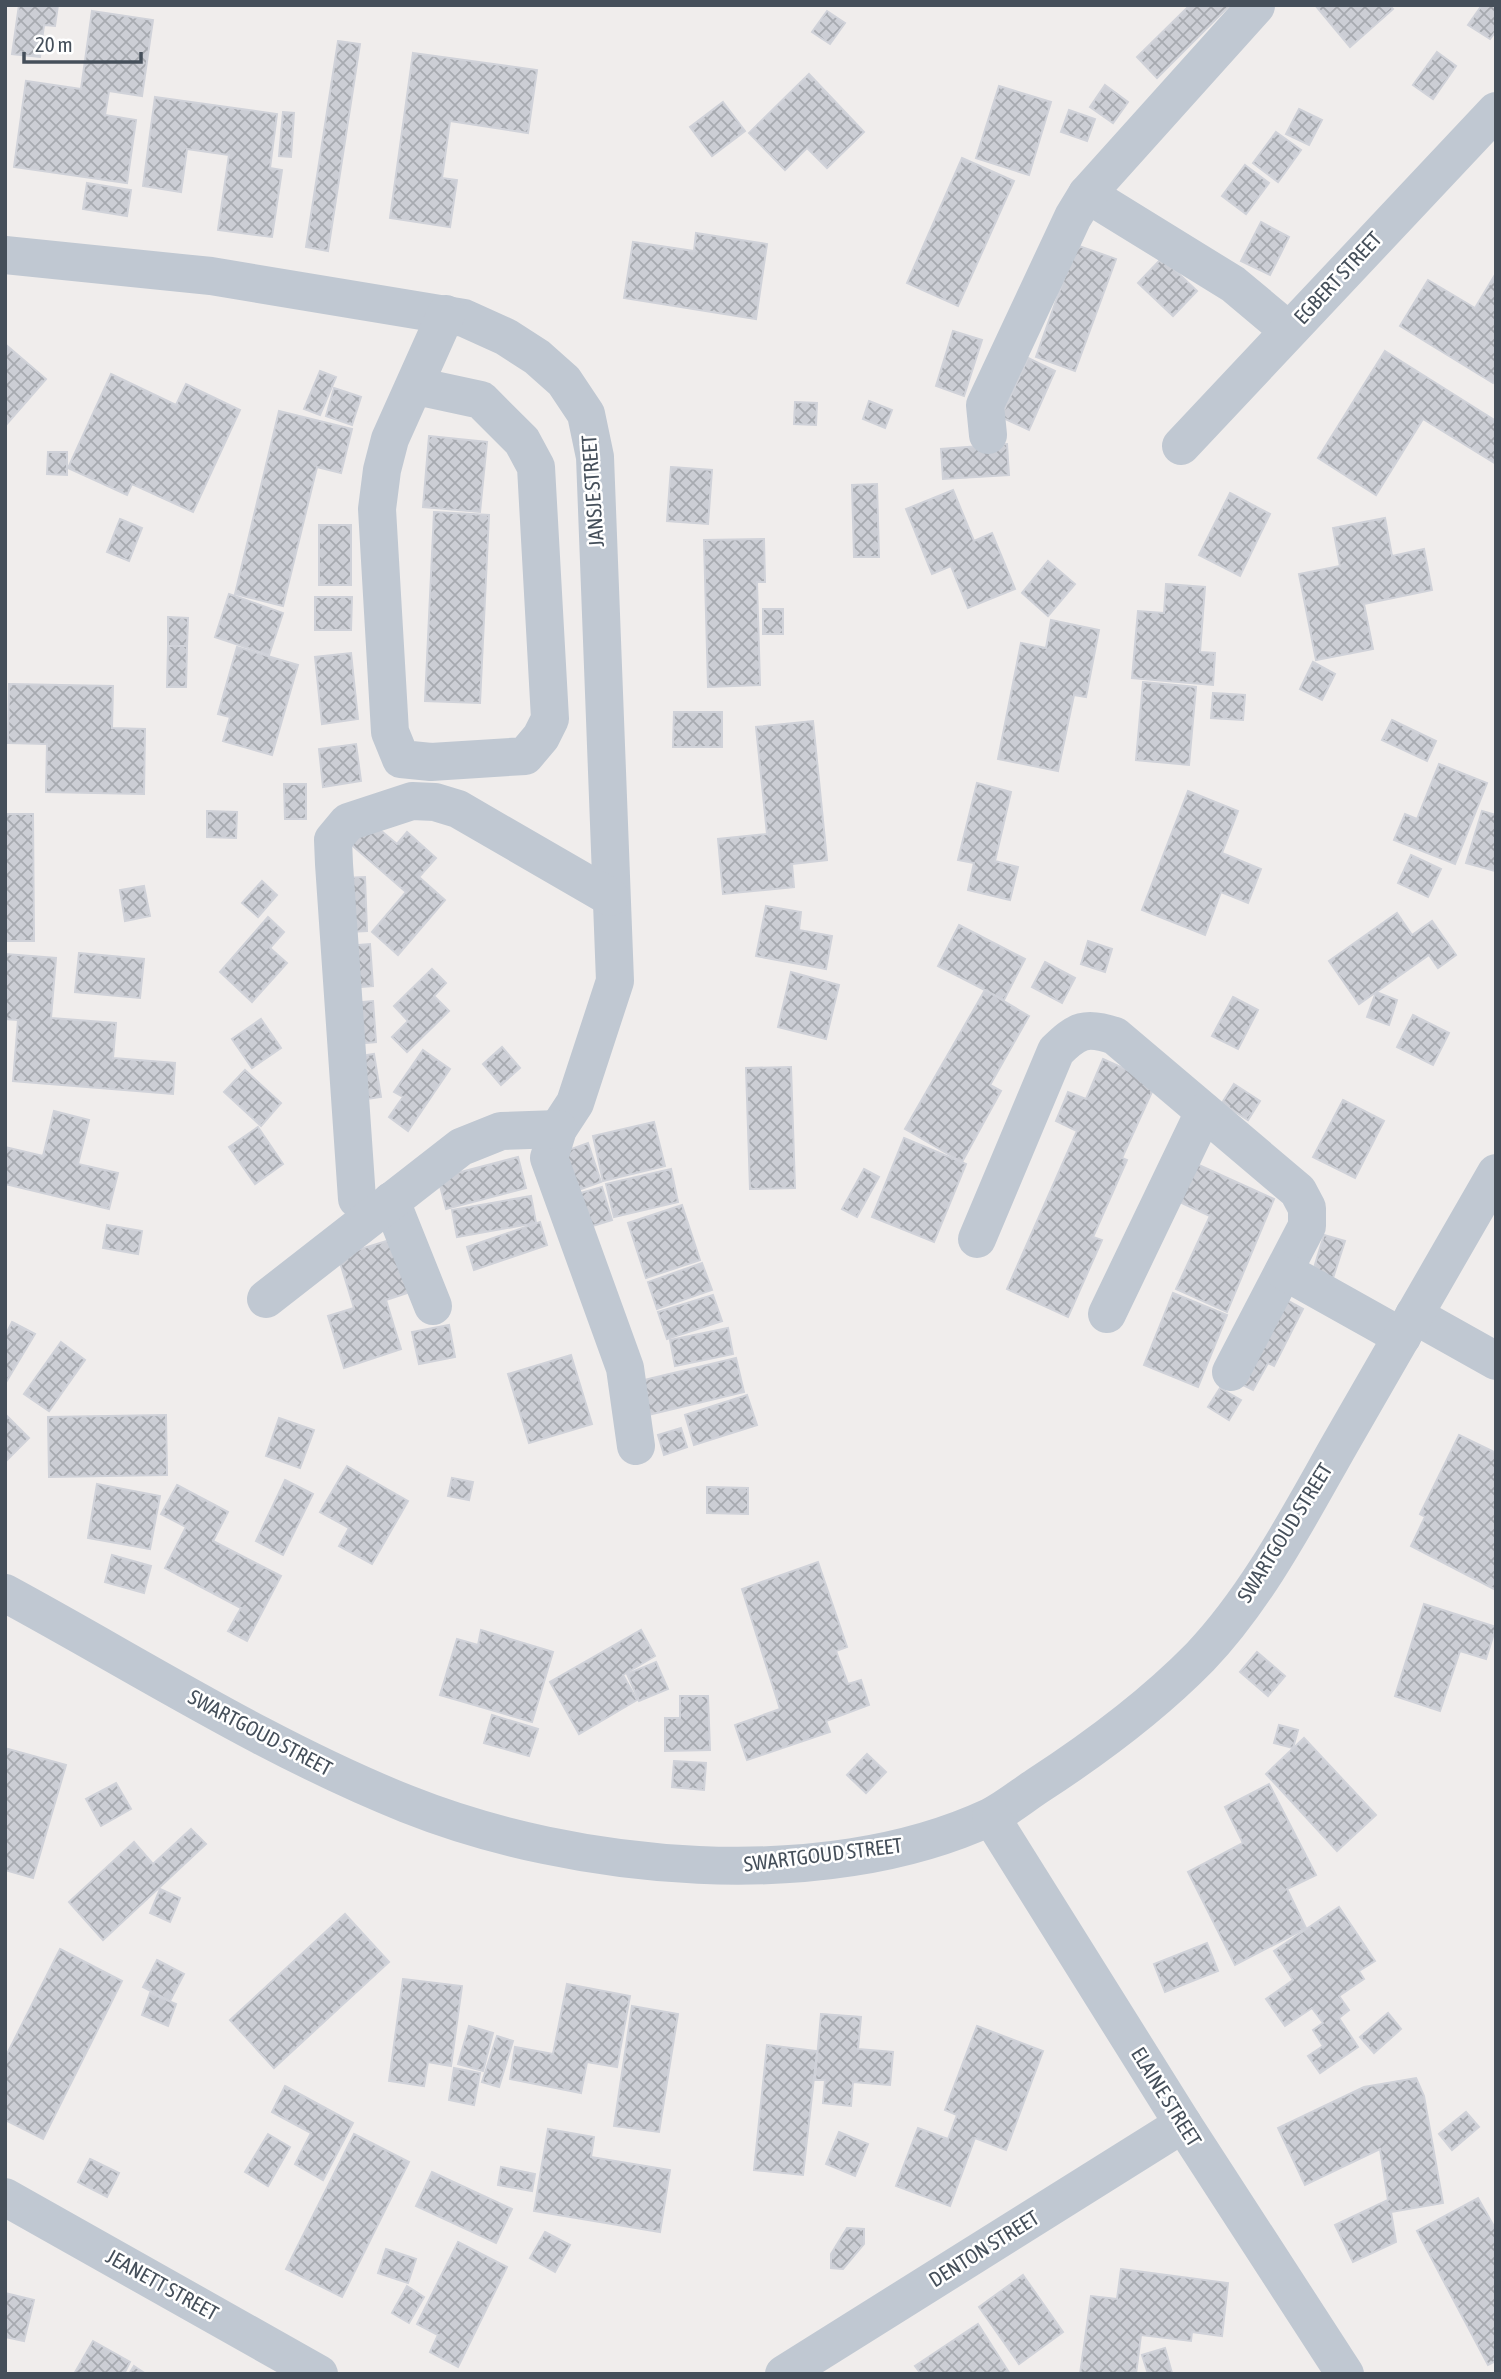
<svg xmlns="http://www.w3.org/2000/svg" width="1501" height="2379" font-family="'Asap Condensed',sans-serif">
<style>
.building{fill:url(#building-cross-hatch);stroke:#d0d2d9;stroke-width:2}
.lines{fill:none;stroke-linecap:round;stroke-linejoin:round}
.minor{stroke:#c0c8d2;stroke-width:38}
.labels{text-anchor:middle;stroke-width:5;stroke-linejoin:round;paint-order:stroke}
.street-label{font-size:21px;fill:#454f5a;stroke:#fff}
</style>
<defs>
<pattern id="building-cross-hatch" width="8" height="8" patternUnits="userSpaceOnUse" patternTransform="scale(1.75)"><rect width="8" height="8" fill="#ccced5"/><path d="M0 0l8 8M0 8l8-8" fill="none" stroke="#a7aab0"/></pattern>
</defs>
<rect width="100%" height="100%" fill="#f0edec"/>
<g class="building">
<polygon points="19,5 58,5 55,26 44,25 40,57 12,54"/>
<polygon points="1190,5 1230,5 1157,78 1137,57"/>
<polygon points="1315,5 1389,5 1393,9 1350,47"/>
<polygon points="1482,5 1496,5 1496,31 1490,39 1468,25"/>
<polygon points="92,11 153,20 142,96 109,91 105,115 136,120 127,183 14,167 26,81 81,89"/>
<polygon points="827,11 845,23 830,44 812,32"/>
<polygon points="338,41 360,44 328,251 306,247"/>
<polygon points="1437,52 1456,66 1433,99 1413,85"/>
<polygon points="413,53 537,70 528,133 450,121 442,178 457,180 450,227 390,218"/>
<polygon points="809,74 864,132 827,168 807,148 785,170 749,133"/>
<polygon points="1105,85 1128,102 1113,123 1090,107"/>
<polygon points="999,86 1051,102 1029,175 976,158"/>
<polygon points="155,97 277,114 270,168 282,170 272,237 218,230 229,155 187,149 181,192 143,186"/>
<polygon points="723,102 745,131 712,156 690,127"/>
<polygon points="1299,109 1322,120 1309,145 1286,134"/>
<polygon points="1069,110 1095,119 1087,141 1061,132"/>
<polygon points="283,112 294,113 291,157 279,156"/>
<polygon points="1276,132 1301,150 1278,182 1253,163"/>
<polygon points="962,158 1014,181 958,306 907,283"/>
<polygon points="1245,165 1269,183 1246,214 1222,196"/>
<polygon points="87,183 131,190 127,216 83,209"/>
<polygon points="1261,222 1289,237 1270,275 1241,261"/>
<polygon points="696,233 767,244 756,319 624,298 633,242 694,251"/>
<polygon points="1076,245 1116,259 1075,371 1036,357"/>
<polygon points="1162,258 1197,291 1173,316 1138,283"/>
<polygon points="1496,273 1496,379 1493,383 1400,326 1428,280 1475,308"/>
<polygon points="953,331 982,340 964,396 936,386"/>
<polygon points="5,344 46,379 5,426"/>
<polygon points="1385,351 1496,421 1496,464 1423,419 1376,495 1318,458"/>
<polygon points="1028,358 1055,371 1029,430 1001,417"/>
<polygon points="320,371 336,377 320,415 304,409"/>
<polygon points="111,374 176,405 186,384 240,410 193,512 132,484 127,495 68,468"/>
<polygon points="334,388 361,397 352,425 326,416"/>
<polygon points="869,401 892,410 885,428 863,419"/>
<polygon points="795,402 817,403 816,425 794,424"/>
<polygon points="279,411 352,429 341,473 317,467 283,606 235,594"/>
<polygon points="429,436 487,442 480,512 423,507"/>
<polygon points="1007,444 1009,475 943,479 941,449"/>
<polygon points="48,452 67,452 67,475 47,474"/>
<polygon points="671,467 712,470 708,524 667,521"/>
<polygon points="877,484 879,557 854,557 852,485"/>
<polygon points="953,490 974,541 992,533 1015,589 968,608 951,566 932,574 906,509"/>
<polygon points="1230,493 1270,514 1240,576 1199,555"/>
<polygon points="434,512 489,515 480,703 425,701"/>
<polygon points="1385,518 1392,556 1424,549 1432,590 1364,604 1373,649 1316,660 1299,574 1340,566 1333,528"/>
<polygon points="120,519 142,528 129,561 107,552"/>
<rect x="319" y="525" width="32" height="60"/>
<polygon points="764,539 765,582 757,582 760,685 708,687 704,540"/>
<polygon points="1048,561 1075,584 1048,616 1022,593"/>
<polygon points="1166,584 1205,587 1200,652 1215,653 1213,685 1132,678 1138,611 1164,613"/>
<polygon points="229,594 283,613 269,655 215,637"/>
<polygon points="315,597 352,597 351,630 315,630"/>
<rect x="763" y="609" width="20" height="25"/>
<polygon points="168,617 188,618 187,646 168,646"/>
<polygon points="1051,620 1099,630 1086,697 1074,695 1058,771 998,759 1021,643 1046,648"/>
<polygon points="168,646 187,646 186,687 167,687"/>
<polygon points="237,647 298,665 272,755 223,741 230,717 218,714"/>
<polygon points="351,653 358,719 322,724 315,657"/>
<polygon points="1313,662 1335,674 1322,700 1300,689"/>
<polygon points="1143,682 1196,687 1189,765 1136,760"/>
<polygon points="9,684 113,686 112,728 145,729 144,794 46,792 47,744 8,743"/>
<polygon points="1213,693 1245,695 1243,720 1211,718"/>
<polygon points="674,712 722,712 722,747 673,747"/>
<polygon points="1392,720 1436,741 1427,761 1382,740"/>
<polygon points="813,721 827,860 792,864 794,887 723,894 718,839 767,834 756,727"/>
<polygon points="356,744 361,781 323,787 319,749"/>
<polygon points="1439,764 1487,783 1455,864 1394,840 1405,814 1417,819"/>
<polygon points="977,783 1011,792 995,861 1018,867 1010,900 968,890 974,863 958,860"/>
<polygon points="284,784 306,784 306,819 285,819"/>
<polygon points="1188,791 1238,811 1222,853 1261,869 1248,903 1221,892 1205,935 1142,910"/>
<polygon points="207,811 237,812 236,838 207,837"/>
<polygon points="1482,811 1496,815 1495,871 1466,863"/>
<polygon points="5,814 33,814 34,941 5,941"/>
<polygon points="367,819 397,844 407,832 436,858 419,877 445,900 398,955 372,932 406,892 348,842"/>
<polygon points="1411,855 1441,869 1428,897 1398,883"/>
<polygon points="365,877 367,931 347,932 344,878"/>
<polygon points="262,881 277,895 258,917 242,903"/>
<polygon points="144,886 150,916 125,921 120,890"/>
<polygon points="766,906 801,912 799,930 832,936 826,969 756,956"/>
<polygon points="1397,913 1412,935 1432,921 1456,955 1438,968 1429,955 1359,1004 1329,961"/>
<polygon points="268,917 284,932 270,948 287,963 252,1002 220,972"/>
<polygon points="959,925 1025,959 1004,1000 938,966"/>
<polygon points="1088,941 1112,949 1105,972 1081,964"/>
<polygon points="370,944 373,986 349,988 346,946"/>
<polygon points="79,953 144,959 140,998 75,992"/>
<polygon points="5,954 56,958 51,1018 116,1023 113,1058 175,1063 173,1094 13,1081 18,1020 5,1019"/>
<polygon points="1045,962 1075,978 1062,1003 1032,987"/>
<polygon points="432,969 446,983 434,996 449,1011 407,1052 392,1037 408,1021 394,1006"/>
<polygon points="791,972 839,985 826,1039 778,1027"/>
<polygon points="985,990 1029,1016 990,1085 1001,1091 962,1162 905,1129"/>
<polygon points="1376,992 1397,1000 1389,1025 1367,1017"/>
<polygon points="1233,997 1258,1010 1238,1049 1212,1036"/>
<polygon points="373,1001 376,1042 355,1044 351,1003"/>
<polygon points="1413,1015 1449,1033 1433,1065 1397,1047"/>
<polygon points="261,1019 281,1048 252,1068 232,1039"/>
<polygon points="502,1047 520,1068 501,1085 483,1064"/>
<polygon points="423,1050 450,1069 408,1131 389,1117 403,1097 394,1092"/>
<polygon points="374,1054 381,1097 359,1100 354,1057"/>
<polygon points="1103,1059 1156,1083 1122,1158 1127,1160 1093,1237 1102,1240 1068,1317 1007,1289 1077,1131 1056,1121 1068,1092 1086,1099"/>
<polygon points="791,1067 795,1188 750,1189 746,1068"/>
<polygon points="245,1070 281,1103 261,1126 224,1092"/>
<polygon points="1234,1084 1260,1101 1248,1120 1222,1103"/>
<polygon points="1343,1100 1384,1121 1355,1178 1313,1157"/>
<polygon points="54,1111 89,1120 78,1164 118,1173 109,1209 5,1184 5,1147 43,1156"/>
<polygon points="654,1122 665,1166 603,1181 593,1136"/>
<polygon points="258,1127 283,1164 255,1184 229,1147"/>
<polygon points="904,1138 966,1164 934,1242 872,1217"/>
<polygon points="588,1143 601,1182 573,1192 560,1153"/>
<polygon points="518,1157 526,1188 446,1209 438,1178"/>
<polygon points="1190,1161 1274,1199 1227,1312 1176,1289 1210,1216 1173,1199"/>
<polygon points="671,1169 678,1202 614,1217 606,1184"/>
<polygon points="864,1169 879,1177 857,1217 842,1209"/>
<polygon points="602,1187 612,1220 586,1228 577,1194"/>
<polygon points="531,1196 536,1223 457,1237 452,1210"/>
<polygon points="682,1205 700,1260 646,1278 628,1223"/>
<polygon points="540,1222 547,1245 474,1270 467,1247"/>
<polygon points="107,1225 142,1231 138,1254 103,1248"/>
<polygon points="1324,1235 1345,1241 1333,1278 1313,1271"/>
<polygon points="393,1239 410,1292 386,1300 401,1349 344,1368 328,1316 354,1308 338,1256"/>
<polygon points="702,1263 712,1290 657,1309 648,1282"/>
<polygon points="1173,1293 1227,1315 1198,1387 1144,1365"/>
<polygon points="713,1295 722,1321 667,1339 658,1312"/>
<polygon points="1279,1296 1303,1309 1274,1366 1268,1363 1253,1390 1235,1381"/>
<polygon points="12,1322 35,1334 5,1384 5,1336"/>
<polygon points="449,1325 455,1357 419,1364 412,1332"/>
<polygon points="728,1328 733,1354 675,1366 670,1340"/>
<polygon points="61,1342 85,1360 49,1411 24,1394"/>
<polygon points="571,1355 592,1424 529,1443 508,1374"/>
<polygon points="736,1358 744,1392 648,1415 640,1381"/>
<polygon points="1220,1388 1241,1400 1229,1420 1208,1407"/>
<polygon points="747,1395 757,1425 694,1445 685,1415"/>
<polygon points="5,1414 29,1438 5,1462"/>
<polygon points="166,1415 167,1475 49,1477 48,1417"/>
<polygon points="279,1418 314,1430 300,1468 266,1456"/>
<polygon points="681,1428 687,1447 664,1455 658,1435"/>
<polygon points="1459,1435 1496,1453 1496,1590 1411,1546 1425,1517 1420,1514"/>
<polygon points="347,1466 408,1501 372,1564 339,1546 349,1528 320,1512"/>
<polygon points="452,1478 473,1482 469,1500 448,1496"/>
<polygon points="285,1480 313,1494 283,1555 256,1541"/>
<polygon points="97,1484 160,1496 150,1549 88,1538"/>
<polygon points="177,1485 228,1512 213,1541 281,1576 247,1641 228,1631 241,1608 165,1568 186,1527 161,1514"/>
<polygon points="707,1487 748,1488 748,1514 707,1513"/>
<polygon points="112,1555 151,1566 144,1593 105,1582"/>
<polygon points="818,1562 847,1647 836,1651 848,1684 861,1680 869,1705 826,1721 830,1732 747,1760 735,1725 780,1709 742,1589"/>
<polygon points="1424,1604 1496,1627 1486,1659 1460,1651 1440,1711 1395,1696"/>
<polygon points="481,1630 553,1652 532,1722 440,1695 457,1639 478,1645"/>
<polygon points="641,1630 655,1656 623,1675 637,1700 579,1734 550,1682"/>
<polygon points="1257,1652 1285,1676 1268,1696 1240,1672"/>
<polygon points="656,1662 668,1689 639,1701 627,1674"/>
<polygon points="680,1696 708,1696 710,1750 665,1751 665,1718 680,1718"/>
<polygon points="492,1715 538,1729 529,1756 484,1743"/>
<polygon points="1279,1725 1298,1730 1293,1748 1274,1743"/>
<polygon points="1304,1738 1376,1815 1337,1851 1266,1774"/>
<polygon points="8,1749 66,1765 33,1878 5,1870 5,1759"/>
<polygon points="867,1754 886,1772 866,1793 847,1775"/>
<polygon points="674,1761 706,1763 704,1790 672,1787"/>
<polygon points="116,1783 131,1809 101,1826 86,1799"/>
<polygon points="1269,1784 1316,1875 1287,1889 1306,1928 1235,1965 1188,1872 1243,1843 1225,1807"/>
<polygon points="191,1829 206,1844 103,1940 69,1902 134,1842 153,1864"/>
<polygon points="160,1889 180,1898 170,1922 150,1913"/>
<polygon points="1339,1907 1375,1961 1359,1971 1364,1979 1339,1996 1349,2010 1339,2018 1358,2047 1320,2073 1308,2056 1323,2046 1313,2030 1323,2023 1312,2008 1285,2026 1266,1999 1293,1980 1274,1951"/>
<polygon points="345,1914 389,1962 274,2068 230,2020"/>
<polygon points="1207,1943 1218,1971 1165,1992 1154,1964"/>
<polygon points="60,1949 122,1981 43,2139 5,2120 5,2058"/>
<polygon points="157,1960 184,1974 170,2001 143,1987"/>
<polygon points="403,1979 462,1986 451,2066 428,2062 424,2086 389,2081"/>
<polygon points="567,1984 630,1996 617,2067 587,2062 581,2093 510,2079 515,2047 553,2054"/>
<polygon points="150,1993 176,2004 168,2026 142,2015"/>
<polygon points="632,2006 678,2014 659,2132 614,2126"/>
<polygon points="1388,2013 1401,2029 1374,2053 1360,2037"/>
<polygon points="821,2014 861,2017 858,2049 893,2052 890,2085 853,2082 851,2106 823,2103 825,2080 815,2080"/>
<polygon points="469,2026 493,2033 483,2071 458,2064"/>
<polygon points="977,2026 1043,2051 1006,2150 975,2138 950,2206 896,2186 918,2128 948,2139 957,2115 945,2110"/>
<polygon points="497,2036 513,2041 499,2087 482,2082"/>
<polygon points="767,2045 817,2051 803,2175 754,2170"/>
<polygon points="454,2068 480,2073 474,2105 449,2100"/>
<polygon points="1416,2078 1424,2096 1443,2203 1391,2212 1396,2242 1353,2262 1335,2225 1388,2200 1380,2149 1305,2185 1278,2128 1364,2087"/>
<polygon points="285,2086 353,2123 323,2180 295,2164 311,2133 272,2112"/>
<polygon points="1466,2112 1479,2127 1452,2150 1439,2134"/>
<polygon points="548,2129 594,2137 591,2157 670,2170 660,2232 534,2211"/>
<polygon points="839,2132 868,2144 855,2176 826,2164"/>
<polygon points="268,2134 290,2147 268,2186 245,2172"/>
<polygon points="354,2134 409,2162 342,2297 286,2269"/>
<polygon points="90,2159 119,2173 107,2197 78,2182"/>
<polygon points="501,2167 535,2174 532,2191 498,2185"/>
<polygon points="432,2172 512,2209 496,2243 416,2206"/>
<polygon points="1478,2198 1496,2230 1496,2361 1488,2365 1417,2231"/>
<polygon points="847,2228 864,2229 864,2244 843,2269 831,2268 831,2254"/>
<polygon points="545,2232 570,2245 555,2272 530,2258"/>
<polygon points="458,2242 507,2267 458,2367 430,2352 438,2335 417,2324"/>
<polygon points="386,2249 416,2259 408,2283 378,2273"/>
<polygon points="1121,2269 1228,2283 1222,2336 1192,2332 1191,2341 1141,2335 1136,2374 1080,2374 1091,2296 1117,2299"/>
<polygon points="1023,2275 1063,2332 1019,2364 979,2307"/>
<polygon points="407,2286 424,2297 409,2323 392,2313"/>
<polygon points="5,2293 34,2300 24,2341 5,2337"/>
<polygon points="978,2324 1010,2374 921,2374 915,2366"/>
<polygon points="93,2341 130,2362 124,2374 74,2374"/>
<polygon points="1165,2348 1172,2373 1148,2374 1142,2355"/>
<polygon points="134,2366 146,2374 129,2374"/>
</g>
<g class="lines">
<g class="minor">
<polyline points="1087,194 1233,284 1288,330"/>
<polyline points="5,255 211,276 464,318 506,337 537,357 564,381 586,414 595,457 615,981 575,1103 558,1129 549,1158 625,1368 636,1446"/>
<polyline points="416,386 481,400 522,441 536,467 550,719 541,737 525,756 431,762 401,759 390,732 377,509 382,470 390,439 446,314"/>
<polyline points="988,435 985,405 1073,217 1087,194 1256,6"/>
<polyline points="1181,446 1496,111"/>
<polyline points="357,1199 334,864 333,840 348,822 412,801 435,802 458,809 610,897"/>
<polyline points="391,1201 433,1306"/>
<path d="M977,1239l79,-188c21,-21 30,-25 59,-15l183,155 9,17v18l-76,146"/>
<polyline points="1284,1271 1402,1337"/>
<polyline points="266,1299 461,1147 501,1131 558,1129"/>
<polyline points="1107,1314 1204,1112"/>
<polyline points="1414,1315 1496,1361"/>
<path d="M5,1593c133,72 262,155 402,211 168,67 415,91 583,13 16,-8 32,-21 47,-31 57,-37 115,-80 163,-129 58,-61 99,-141 140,-213 52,-90 104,-181 156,-271"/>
<polyline points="991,1817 1183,2124 1345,2374"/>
<polyline points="5,2197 319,2374"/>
<polyline points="784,2374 1183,2124"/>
</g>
</g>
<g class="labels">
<g class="street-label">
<text transform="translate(1338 278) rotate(-47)" y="7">EGBERT STREET</text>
<text transform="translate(593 491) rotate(-94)" y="7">JANSJE STREET</text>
<text transform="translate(1285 1533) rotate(-58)" y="7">SWARTGOUD STREET</text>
<text transform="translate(260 1733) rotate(28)" y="7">SWARTGOUD STREET</text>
<text transform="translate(823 1855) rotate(-7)" y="7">SWARTGOUD STREET</text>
<text transform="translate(1166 2097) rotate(58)" y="7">ELAINE STREET</text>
<text transform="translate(984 2249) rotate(-32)" y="7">DENTON STREET</text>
<text transform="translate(162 2285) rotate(29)" y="7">JEANETT STREET</text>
</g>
</g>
<rect width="1501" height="2379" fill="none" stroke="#454f5a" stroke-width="14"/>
<path d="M24 52v10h117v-10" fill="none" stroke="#454f5a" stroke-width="3.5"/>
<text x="35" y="52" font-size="21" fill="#454f5a" stroke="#ffffff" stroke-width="5" paint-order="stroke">20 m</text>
</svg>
